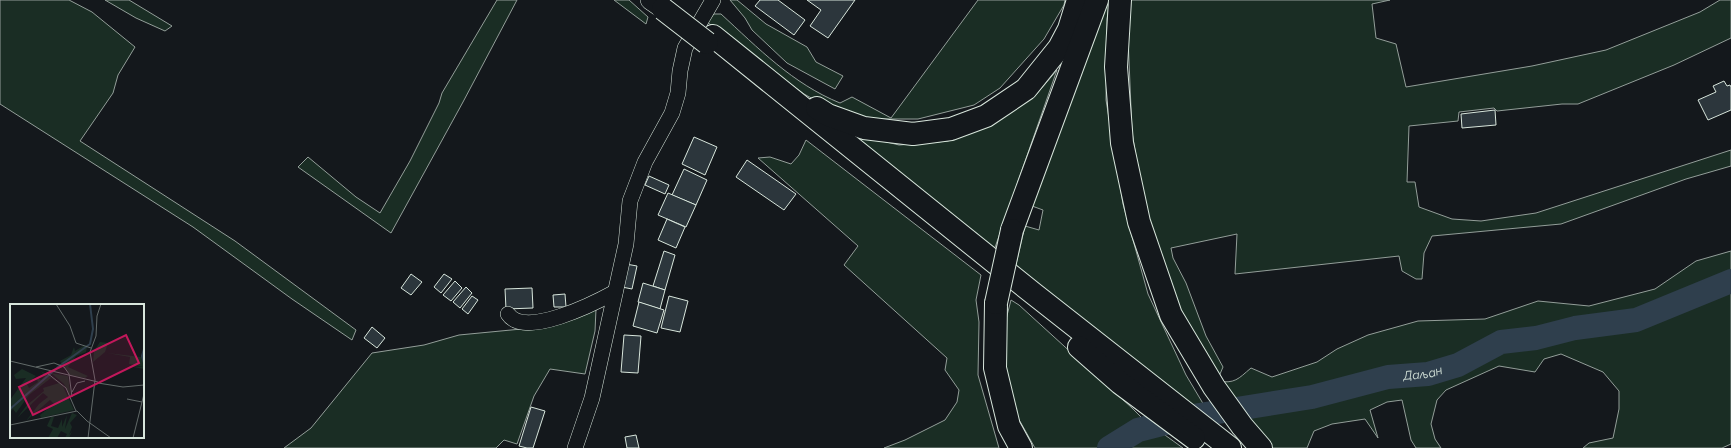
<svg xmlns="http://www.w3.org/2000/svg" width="1731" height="448" font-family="Raleway,sans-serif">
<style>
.green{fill:#1a2d24;stroke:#939e99}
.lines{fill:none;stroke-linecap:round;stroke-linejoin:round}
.river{stroke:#2f3f4d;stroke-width:24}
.building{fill:#2c363c;stroke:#d8e6dc}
.minor-casing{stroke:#d8e6dc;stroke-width:16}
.major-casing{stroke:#d8e6dc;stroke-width:20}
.highway-casing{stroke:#d8e6dc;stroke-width:24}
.minor{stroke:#14181c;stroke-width:15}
.major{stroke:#14181c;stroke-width:19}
.highway{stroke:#14181c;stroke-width:22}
.highway-bridge-casing{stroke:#d8e6dc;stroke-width:24;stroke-linecap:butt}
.highway-bridge{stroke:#14181c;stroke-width:22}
.labels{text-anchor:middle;stroke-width:3;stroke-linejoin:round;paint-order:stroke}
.water-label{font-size:12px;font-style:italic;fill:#d8e6dc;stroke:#14181c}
.inset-river{fill:none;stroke:#2f3f4d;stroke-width:2}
.inset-road{fill:none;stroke:#626a69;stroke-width:1}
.view{fill:#c2185b;fill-opacity:0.15;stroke:#c2185b;stroke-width:2}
.inset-edge{fill:none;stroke:#d8e6dc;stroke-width:2}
</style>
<rect width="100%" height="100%" fill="#14181c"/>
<g class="green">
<polygon points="0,0 69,0 92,12 135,47 118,75 113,93 80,141 235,241 356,330 352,340 292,299 193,227 0,104"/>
<polygon points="105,0 129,0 172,26 165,31 136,18"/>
<polygon points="497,0 517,0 463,102 391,233 298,167 308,157 356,197 380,213 410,161 439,103 442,93"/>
<polygon points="614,0 629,0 648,17 646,24"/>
<polygon points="730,0 737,0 766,24 807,47 816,62 843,76 835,89 787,63 752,30 745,18"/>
<path d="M978,0h87l-1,5 -20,34 -44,49 -26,17 -56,14h-55l-37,-13 -22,-12 -97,-72 7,-8h7c37,34 72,70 119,89l12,-6 39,21z"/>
<polygon points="1104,0 1110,0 1107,19 1106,100 1123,204 1148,294 1186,375 1220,432 1014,273 1025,226 1039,230 1043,210 1032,206"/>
<path d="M1128,0h262l-18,4 4,34 20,6 10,43 126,-21 74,-16 94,-38 20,-12h11v38l-57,27 -96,39h-16l-65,7 -3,-3 -35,4 -1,9 -49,5 -2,56h8l4,25 33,12 29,2 55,-8 195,-63v16l-45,13 -125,45 -129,12 -8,17 -2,26h-6l-14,-8 -3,-15 -164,18 2,-40 -66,14 2,10 13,25 20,53 17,31 -6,14c18,3 21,-2 34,-13l21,9 45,-15 20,-13 31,-14 50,-14 67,-2 53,-18 51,5 66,-17 41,-28 35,-10v193l-9,4h-139l6,-5 24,-5 6,-29v-18l-16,-19 -42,-18 -17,5 -9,13 -36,-6 -53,24 -9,10 -6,24 4,15 6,9h-25l-5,-8 -9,-40 -15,2 -17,8 8,28 -13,-19 -33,5 -18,7 -7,17h-42l-19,-23 -56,-88 -25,-58 -20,-67 -13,-80 -5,-119z"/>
<polygon points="1057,70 992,256 838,130 899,145 948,141 1009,114 1035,96"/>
<polygon points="806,140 981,275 976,300 979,322 978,375 999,448 884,448 905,440 945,420 957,402 959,390 945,370 947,358 844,265 858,246 758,158 770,157 791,164 799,155"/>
<polygon points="1011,300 1019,305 1132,408 1144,420 1183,448 1035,448 1017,416 1007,388 1003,331"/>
<polygon points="596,309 595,331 585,374 550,369 534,396 517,444 504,440 496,448 284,448 311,428 372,353 424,345 459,335 532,328"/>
</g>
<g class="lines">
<path class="river" id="s1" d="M1109,448l29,-18 55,-14 119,-19 76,-20 40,-3 30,-9 43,-23 35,-4 39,-10 61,-8 95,-39"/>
</g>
<g class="building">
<polygon points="760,0 778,0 805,20 794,35 755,6"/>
<polygon points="807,0 855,0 828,38 810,26 821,10"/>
<polygon points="1724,81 1727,86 1730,85 1731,87 1731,110 1708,120 1698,100 1716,92 1713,86"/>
<polygon points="1495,110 1496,125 1462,128 1461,114"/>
<polygon points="694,137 717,147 705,175 682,164"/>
<polygon points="747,160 796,194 784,210 736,177"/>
<polygon points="684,169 707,180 696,205 672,195"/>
<polygon points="649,176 669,185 665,194 645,185"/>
<polygon points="668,193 696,205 686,227 658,215"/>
<polygon points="667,219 685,227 676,248 658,240"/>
<polygon points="664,251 675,255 665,290 653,286"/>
<polygon points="626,264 637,266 632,289 622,287"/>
<polygon points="411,274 422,282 411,295 401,288"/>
<polygon points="444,274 452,279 441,293 434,287"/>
<polygon points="455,281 462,288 451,301 443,295"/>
<polygon points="643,283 665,290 660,309 638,302"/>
<polygon points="466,287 472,293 460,308 453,302"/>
<polygon points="532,288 533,308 506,309 505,289"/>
<polygon points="565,294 566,307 554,307 553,295"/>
<polygon points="472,296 478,300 468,314 462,309"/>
<polygon points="669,296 688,301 680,332 661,328"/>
<polygon points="639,302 664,310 657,333 633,326"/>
<polygon points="372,327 385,338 377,348 364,338"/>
<polygon points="624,335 641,336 638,373 621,372"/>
<polygon points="531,407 545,411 533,448 527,448 519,446"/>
<polygon points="636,435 639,448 627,448 625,437"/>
</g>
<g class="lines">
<defs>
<g id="minor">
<path d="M508,314c16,25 87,-11 107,-22"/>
<polyline points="575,448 592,398 626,244 630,201 645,162 672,113 678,93 680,71 685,48 713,0"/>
</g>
<polyline id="major" points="650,0 663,9"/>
<g id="highway">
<polyline points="1120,0 1116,67 1122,143 1139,222 1171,315 1214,387 1242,426 1261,448"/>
<polyline points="713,36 1034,294 1230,448"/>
<polyline points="817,108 828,115 864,128 913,134 951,129 986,116 1026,89 1059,48 1069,29 1078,0"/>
<polyline points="1012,230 1097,0"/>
<polyline points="996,303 995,368 1009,426 1021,448"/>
<polyline points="1079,347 1120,383 1194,438"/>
</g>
</defs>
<use href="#minor" class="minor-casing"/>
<use href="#major" class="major-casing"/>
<use href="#highway" class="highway-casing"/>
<use href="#minor" class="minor"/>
<use href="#major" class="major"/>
<use href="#highway" class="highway"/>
<defs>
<g id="highway-bridge">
<polyline points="663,9 707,43"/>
<polyline points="996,303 1012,230"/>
</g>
</defs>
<use href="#highway-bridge" class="highway-bridge-casing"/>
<use href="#highway-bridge" class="highway-bridge"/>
</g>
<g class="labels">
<g class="water-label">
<text dy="4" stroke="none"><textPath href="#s1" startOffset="325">Даљан</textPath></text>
</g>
</g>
<g transform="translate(10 304)">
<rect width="134" height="134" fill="#14181c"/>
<path d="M90,38l8,1 -3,9 -12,10 1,-11zM75,41l2,2 -1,5 -10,4 -8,11 20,9 -3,2 -15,-3 -10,-14 11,-6 3,-8 1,4zM134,44v21l-16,-3 16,1 -15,-3 1,-7 -23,-4 34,4zM12,65l14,7 -9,8 2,4 9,-6 -2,-5 5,3 4,-4 -4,-5 21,13 12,26 -33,8 -1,-3 14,-11 -4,-4 -24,21 13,-17 9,-7 -5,-4 -26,25 10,-13 17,-14 -1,-3 16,-5 -8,-5 -22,17 -13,18 -3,-4 -3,3v-12l16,-22 -10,1 -2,-4zM41,69l17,3 3,22 -7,-14zM62,109l5,2 -7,8 2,4 -3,8 3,-4 -3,7h-4l2,-4 -6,-3 -4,7h-9l5,-9 -6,-3 4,-9h3l-3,9 7,2 4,-9v8l5,-12 -2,14z" fill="#1a2d24"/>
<path class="inset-river" d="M134,45l-2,7 2,7M0,105l48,-42 32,-23 3,-15 -3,-25"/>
<path class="inset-road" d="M46,0l14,22 6,17 15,5M0,57l88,21M26,63l18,-4 10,4 5,7 3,23M37,69l19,15 10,23M88,79l25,4 21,-2M62,88l5,-9 8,-2M117,95l15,3M0,121l67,-14 10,10 24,17M78,134l7,-58 -5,-28 6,-16 1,-20 4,-12M123,134l11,-44"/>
<path class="view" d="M116,31l13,28 -106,52 -14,-28z"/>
<rect width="134" height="134" class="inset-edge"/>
</g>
</svg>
